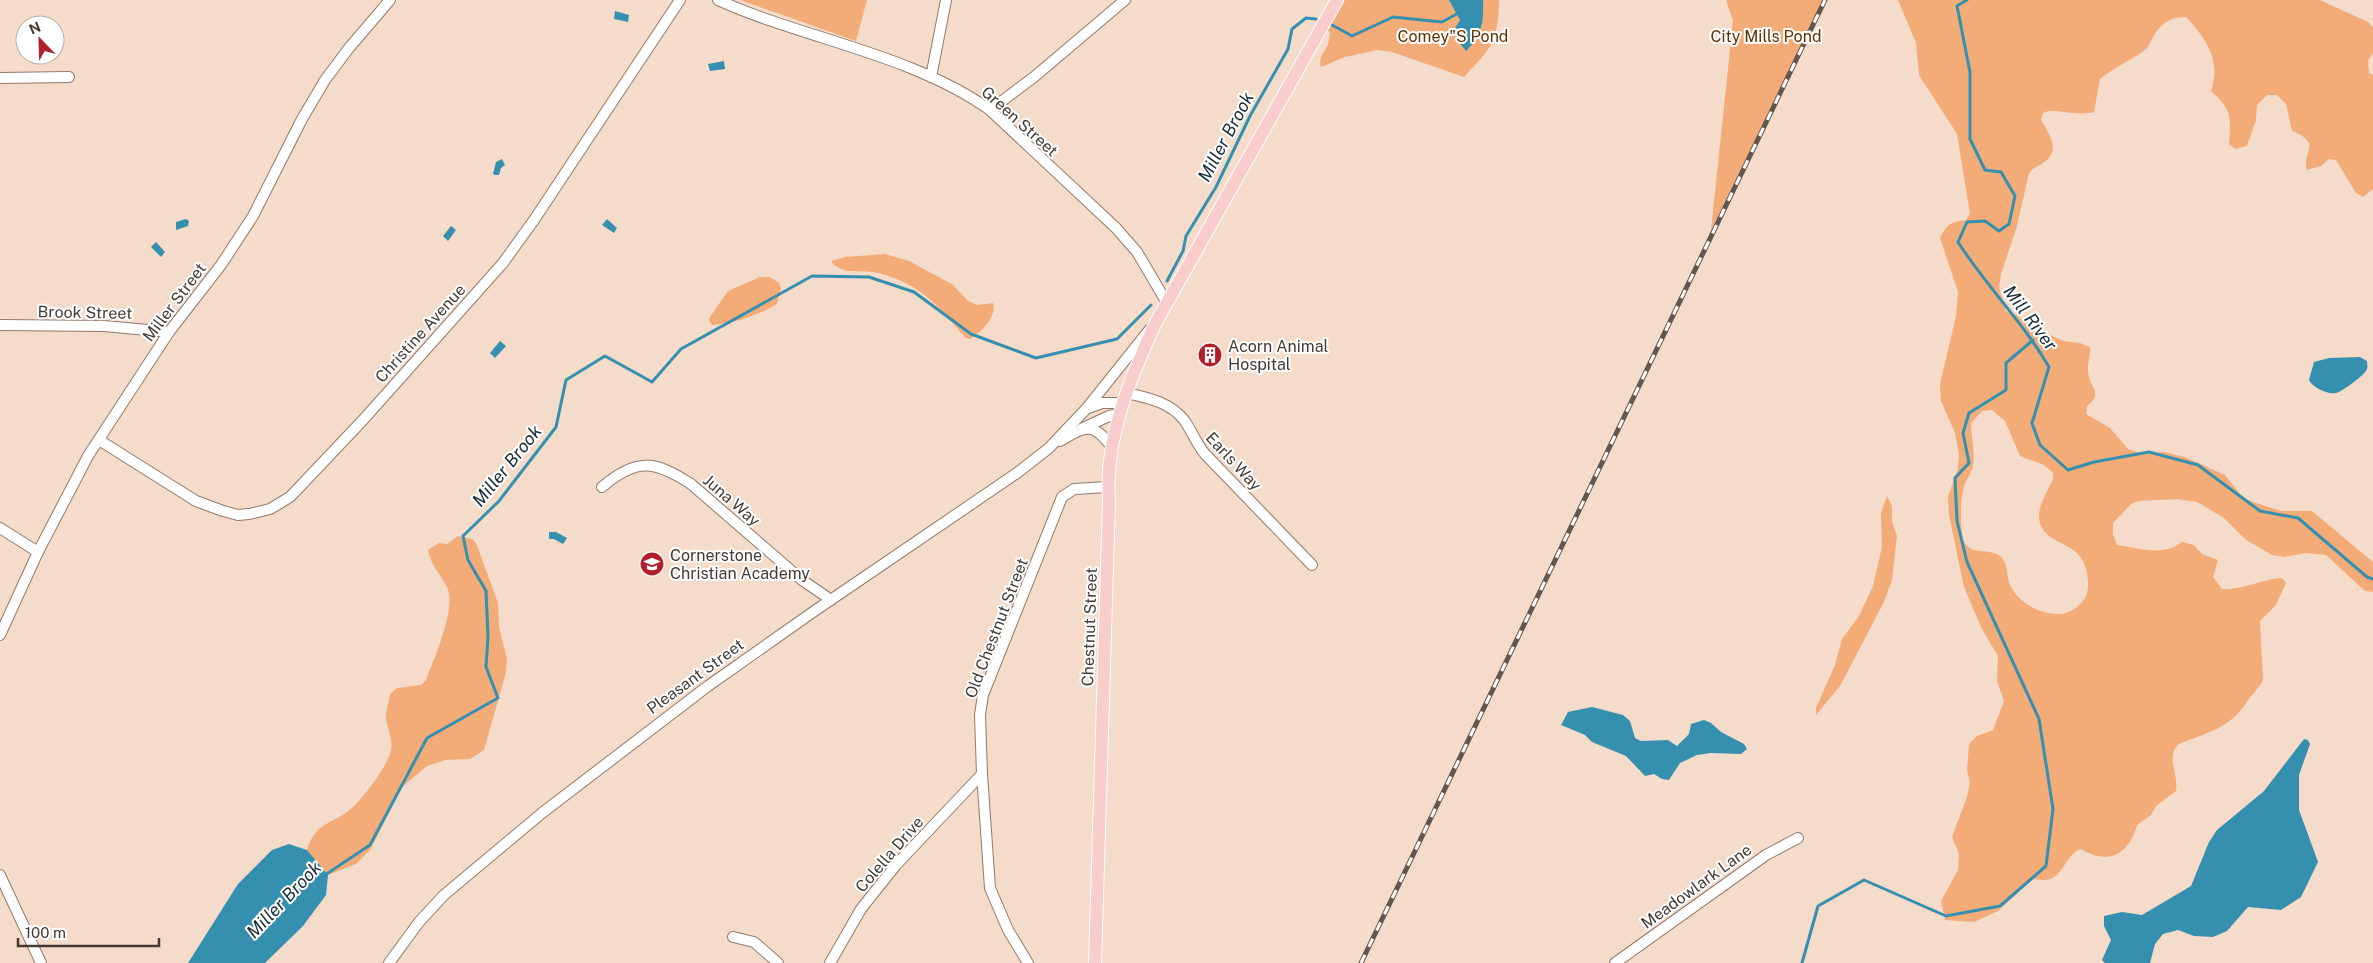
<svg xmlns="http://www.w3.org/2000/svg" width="2373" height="963" font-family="'Public Sans',sans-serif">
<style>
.green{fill:#f3ac78;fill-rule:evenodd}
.water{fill:#3590af}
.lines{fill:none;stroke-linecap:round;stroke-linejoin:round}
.stream{stroke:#3590af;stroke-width:3}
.minor-casing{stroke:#927a6a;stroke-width:12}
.major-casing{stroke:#fff;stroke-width:14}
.minor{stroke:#fff;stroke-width:10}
.major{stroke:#f8cdcb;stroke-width:12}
.rail-casing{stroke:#63564d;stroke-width:5}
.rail{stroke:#fff;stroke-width:3;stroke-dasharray:9;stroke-linecap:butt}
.labels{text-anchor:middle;stroke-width:4;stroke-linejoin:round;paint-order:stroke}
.park-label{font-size:16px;fill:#633101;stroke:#fff}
.street-label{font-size:16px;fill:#443a33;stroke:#fff}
.poi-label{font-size:16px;fill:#443a33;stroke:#fff;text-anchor:start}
.water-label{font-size:18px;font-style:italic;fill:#182d35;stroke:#fff}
</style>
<rect width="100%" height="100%" fill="#f5dbca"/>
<g class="green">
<polygon points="740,0 867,0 856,41"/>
<path d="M1345,0h154c-1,43 -7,47 -35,77l-72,-25 -15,-2 -32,7 -24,10c-3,-11 3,-13 7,-23 1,-3 2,-8 2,-12l-3,-2 3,-9h2z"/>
<polygon points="1726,0 1823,0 1711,230 1733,21"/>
<path d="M1898,0h422l48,22 5,5v26l-5,8 1,12 4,2v114l-10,8 -7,-4 -20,-33 -7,-1 -8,7 -14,4c-6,-19 17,-26 -15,-39l-6,-27 -9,-9h-10l-10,10 -1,15 -9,26 -12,3 -6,-5c2,-28 3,-34 -18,-53 10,-31 -4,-51 -25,-74 -16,-1 -27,8 -34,22 -2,3 -3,7 -6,10 -13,11 -31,17 -46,30l-6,33c-18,5 -41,-5 -51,1l-2,7c6,11 18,26 8,38 -5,6 -14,8 -20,15l-12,53 -16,48 -2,14 7,23 11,4 11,11 36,15 16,2 10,4c1,8 -3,16 -2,24 1,16 16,22 -1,35l-1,8 24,14 18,21 15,5 21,-2 21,5 40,18 19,24 37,12h31l61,51v30l-8,-1 -39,-36 -20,-2 -22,4 -12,-2 -26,-15 -22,-22 -27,-16 -21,-3 -37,2 -8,3 -18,19v11l4,11c22,3 46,12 65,-3l12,3 8,9 16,6 -5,17 9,12c22,1 39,-10 60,-11l4,5 -10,22 -16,16 3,59c-4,9 -11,13 -16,22 -18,27 -39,30 -68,42 -14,12 0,31 -3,47l-20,15 -5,9 -14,10c-8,29 -28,41 -56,24 -14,4 -17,25 -31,30 -5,2 -12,0 -17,0l-35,32 -24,11 -29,-2 -4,-19 17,-31 1,-16 -7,-17 15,-40 3,-15 -3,-11 2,-27 8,-8 16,-6 11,-29 -7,-20 1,-25 -16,-27 -18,-42 -15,-72 -1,-19 10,-27 1,-14 -4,-22 -14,-32 -1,-17 16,-68 2,-24 -18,-54c7,-14 10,-16 26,-18l4,-6 -13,-80 -38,-59 -3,-32zM1992,410l13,11 15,35 24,9 9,8v6c-4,10 -15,27 -14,38 2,31 43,21 48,56 1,7 2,16 -1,23 -5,10 -16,18 -27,18 -19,0 -40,-10 -49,-29 -4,-9 -1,-20 -9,-28 -12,-11 -32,1 -38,-18 -3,-14 -3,-39 1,-53 2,-6 6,-11 8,-17 4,-13 -1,-32 -1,-46l11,-12z"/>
<path d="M885,254l24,7 43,23 16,17 9,4 16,-2c5,12 -12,30 -23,36l-4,-1c-20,-23 -38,-46 -67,-58 -7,-3 -17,-7 -26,-8 -14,-2 -33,3 -42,-11l14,-4z"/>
<path d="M760,277h10l9,6 2,6 -4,15c-21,12 -41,19 -65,21l-3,-4 1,-4 18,-26z"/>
<polygon points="1887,496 1892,506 1892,521 1897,536 1892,580 1884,602 1840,686 1816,715 1816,708 1835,665 1842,639 1859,616 1873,586 1882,547 1881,513"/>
<path d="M458,536l14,3 4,4 22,60 1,24 8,32 -1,13 -22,78 -14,9 -25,1 -18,6 -25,21 -32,63 -14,14 -28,11 -21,-25c9,-30 27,-25 46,-43 11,-10 36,-43 38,-57 2,-10 -3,-21 -5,-30 -1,-7 3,-18 4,-26l7,-6 24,-3 5,-5c8,-21 31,-73 21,-93 -7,-13 -16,-21 -19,-37l11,-7 8,1z"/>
</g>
<g class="water">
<path d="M1449,0h34c1,21 -1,36 -17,51l-8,-10 -4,-11 6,-10z"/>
<polygon points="615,11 629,15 628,22 614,19"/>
<polygon points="724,61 725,69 710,71 708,64"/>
<polygon points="502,159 505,165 501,168 499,175 495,175 493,174 496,162"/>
<polygon points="186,219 189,221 188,226 176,230 176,222"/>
<polygon points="607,219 617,228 614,233 602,225"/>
<polygon points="451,226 456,230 448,241 443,236"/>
<polygon points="156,242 165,252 161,257 151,247"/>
<polygon points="500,341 506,346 495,358 490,353"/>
<path d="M2360,357l7,4c0,3 1,5 0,8 -2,6 -24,22 -31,24 -8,2 -24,-6 -27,-13l5,-18 15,-4z"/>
<polygon points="549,532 556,532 567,538 563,544 554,539 549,539"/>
<polygon points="1592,707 1623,715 1630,721 1635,738 1641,741 1668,740 1677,746 1689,734 1691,724 1704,720 1711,723 1721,732 1744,744 1747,749 1741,754 1711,753 1697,755 1680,763 1669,780 1662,779 1654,774 1645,776 1626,756 1592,742 1585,735 1561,725 1568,712"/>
<polygon points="2304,739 2308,740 2310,744 2299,775 2299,810 2318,862 2301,897 2281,910 2248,907 2227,931 2213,937 2194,936 2178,930 2163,934 2155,944 2150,963 2105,963 2102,960 2111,940 2104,926 2104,916 2122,912 2142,915 2191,886 2209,842 2217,830 2264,791"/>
<polygon points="289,844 307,850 328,875 326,895 303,926 265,963 188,963 238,884 272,850"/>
</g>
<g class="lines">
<g class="stream">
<path d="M1967,0l-10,6 13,66v67l15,31 16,2 14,24 -6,28 -10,7 -14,-10 -18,1 -9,20c28,44 65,80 91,125l-17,56 8,22 28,25 26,-8 55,-10 49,13 62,46 38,7 69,59 6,2"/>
<polyline points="1332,25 1352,36 1393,17 1442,22 1462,11"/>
<polyline points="1167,281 1183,251 1186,236 1216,187 1250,116 1288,49 1292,29 1306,18 1316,19"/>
<polyline points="325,875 370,845 427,738 498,698 486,667 488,637 486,591 468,560 463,536 499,501 556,427 566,380 605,356 652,382 681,349 812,276 869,277 914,292 971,334 1036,358 1117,339 1151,305"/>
<polyline points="1802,963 1818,906 1864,880 1946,916 2000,906 2046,866 2053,809 2039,719 1967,562 1957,521 1955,478 1969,463 1963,433 1969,413 2006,390 2006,363 2033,340"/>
</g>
<defs>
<g id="minor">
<path d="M718,0c86,39 194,54 272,110l126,118 21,24 30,51"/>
<polyline points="931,77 946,0"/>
<polyline points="0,78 69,77"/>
<polyline points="990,110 1034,77 1125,0"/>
<polyline points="0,325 104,326 169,332"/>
<path d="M1127,393c21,5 43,9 57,27 8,11 12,23 21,34l107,111"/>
<polyline points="1088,408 1102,403 1123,403"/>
<polyline points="1081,429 1109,416 1120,414"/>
<polyline points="99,440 196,501 223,511 238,515 249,514 270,509 290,497 363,420 503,263 534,220 680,0"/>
<path d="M1060,441c26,-15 32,-20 52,6"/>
<path d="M602,487c34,-29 52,-27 89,-3l111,96 29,20"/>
<polyline points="0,528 38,552"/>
<polyline points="0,635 38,552 88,456 169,332 221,265 253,216 302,119 325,80 349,48 390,0"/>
<polyline points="0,875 41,963"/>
<polyline points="733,937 754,942 778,963"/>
<polyline points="389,963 419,922 444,895 542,813 708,686 813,612 1017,473 1049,448 1086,409 1150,329"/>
<polyline points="830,963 861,909 896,865 982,774"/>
<polyline points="1028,963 1008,930 990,888 982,774 980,715 983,695 1062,497 1074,489 1108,487"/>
<polyline points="1615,963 1766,855 1798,838"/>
</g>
<path id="major" d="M1095,963l14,-462c-5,-61 21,-122 46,-177l182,-324"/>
</defs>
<use href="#minor" class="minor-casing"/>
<use href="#major" class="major-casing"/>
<use href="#minor" class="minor"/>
<use href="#major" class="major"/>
<defs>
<polyline id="rail" points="1361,963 1825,0"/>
</defs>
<use href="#rail" class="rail-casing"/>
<use href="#rail" class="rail"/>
</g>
<defs>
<symbol id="building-disc" viewBox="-11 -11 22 22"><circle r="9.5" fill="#b11f2c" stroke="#fff"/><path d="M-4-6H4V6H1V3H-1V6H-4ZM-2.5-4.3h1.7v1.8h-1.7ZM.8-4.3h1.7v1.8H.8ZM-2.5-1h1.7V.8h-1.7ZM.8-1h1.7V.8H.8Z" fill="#fff"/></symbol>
<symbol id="school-disc" viewBox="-11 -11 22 22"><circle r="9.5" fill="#b11f2c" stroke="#fff"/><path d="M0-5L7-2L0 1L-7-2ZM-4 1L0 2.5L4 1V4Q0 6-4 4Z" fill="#fff"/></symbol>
</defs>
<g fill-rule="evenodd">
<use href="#building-disc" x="1196" y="341" width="28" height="28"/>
<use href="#school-disc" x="638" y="550" width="28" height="28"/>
</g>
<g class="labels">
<g class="park-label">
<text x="1453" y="42">Comey"S Pond</text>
<text x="1766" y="42">City Mills Pond</text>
</g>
<g class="street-label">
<text transform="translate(1020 121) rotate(42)" y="6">Green Street</text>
<text transform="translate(174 302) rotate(-53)" y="6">Miller Street</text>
<text transform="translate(85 312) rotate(1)" y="6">Brook Street</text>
<text transform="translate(420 333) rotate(-48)" y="6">Christine Avenue</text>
<text transform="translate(1234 461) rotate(47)" y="6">Earls Way</text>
<text transform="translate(732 500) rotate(41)" y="6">Juna Way</text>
<text transform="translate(1089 627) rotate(-88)" y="6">Chestnut Street</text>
<text transform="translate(996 628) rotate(-69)" y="6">Old Chestnut Street</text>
<text transform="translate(695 676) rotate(-36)" y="6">Pleasant Street</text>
<text transform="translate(889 854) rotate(-49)" y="6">Colella Drive</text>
<text transform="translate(1696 886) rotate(-36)" y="6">Meadowlark Lane</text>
</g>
<g class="poi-label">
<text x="1228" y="352">Acorn Animal<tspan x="1228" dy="18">Hospital</tspan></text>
<text x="670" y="561">Cornerstone<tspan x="670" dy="18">Christian Academy</tspan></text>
</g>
<g class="water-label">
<text transform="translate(1226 137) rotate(-62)" y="6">Miller Brook</text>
<text transform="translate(2030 318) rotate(53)" y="6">Mill River</text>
<text transform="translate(507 466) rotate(-51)" y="6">Miller Brook</text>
<text transform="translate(284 900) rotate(-46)" y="6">Miller Brook</text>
</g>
</g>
<g transform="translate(40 40) rotate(337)"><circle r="24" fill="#ffffff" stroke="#b4b0ad"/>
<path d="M0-4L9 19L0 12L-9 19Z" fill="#b11f2c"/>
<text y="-8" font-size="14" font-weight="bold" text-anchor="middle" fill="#443a33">N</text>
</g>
<path d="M18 938v8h141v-8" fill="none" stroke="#443a33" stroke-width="2.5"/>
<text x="25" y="938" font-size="15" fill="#443a33" stroke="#ffffff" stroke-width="4" paint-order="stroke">100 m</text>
</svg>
